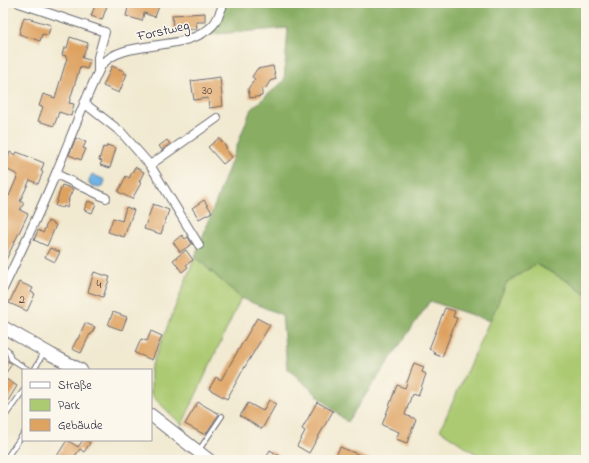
<svg xmlns="http://www.w3.org/2000/svg" width="589" height="463" font-family="'Indie Flower',sans-serif">
<style>
.green{fill:#acca72;stroke:#677656}
.forest{fill:#89ae64;stroke:#566850}
.water{fill:#6fb3e5;stroke:#486a90}
.building{fill:#dea261}
.lines{fill:none;stroke-linecap:round;stroke-linejoin:round}
.lane-casing{stroke:#6a686f;stroke-width:6}
.street-casing{stroke:#6a686f;stroke-width:10}
.secondary-casing{stroke:#6a686f;stroke-width:14}
.lane{stroke:#fff;stroke-width:4}
.street{stroke:#fff;stroke-width:8}
.secondary{stroke:#fff;stroke-width:12}
.labels{text-anchor:middle;stroke-width:3;stroke-linejoin:round;paint-order:stroke}
.number-label{font-size:12px;fill:#514244}
.street-label{font-size:14px;fill:#22223b;stroke:#fbf7ec}
</style>
<rect width="100%" height="100%" fill="#fbf7ec"/>
<filter id="ink" filterUnits="userSpaceOnUse"><feTurbulence type="fractalNoise" baseFrequency=".025" numOctaves="2"/><feDisplacementMap in="SourceGraphic" scale="8" xChannelSelector="R" yChannelSelector="G"/><feConvolveMatrix kernelMatrix="1 2 1 2 8 2 1 2 1" color-interpolation-filters="sRGB"/></filter>
<filter id="wash" filterUnits="userSpaceOnUse"><feTurbulence type="fractalNoise" baseFrequency=".012" numOctaves="4" result="noise"/><feDisplacementMap in="SourceGraphic" scale="16" xChannelSelector="R" yChannelSelector="G"/><feGaussianBlur stdDeviation="0.9" result="paint"/><feColorMatrix in="noise" values="0 0 0 0 0 0 0 0 0 0 0 0 0 0 0 0 0 1.4 0 .05"/><feComposite in="paint" operator="in"/></filter>
<g filter="url(#wash)">
<rect width="100%" height="100%" fill="#f1e9d0"/>
<g class="green">
<polygon points="195,257 241,298 182,425 151,395 151,370 150,370"/>
<polygon points="536,264 569,282 586,295 586,460 485,460 440,430 507,282"/>
</g>
<polygon class="forest" points="225,3 586,3 586,295 569,282 536,264 507,282 490,321 430,301 347,422 287,368 282,315 241,298 195,257 251,109 284,81 288,28 204,35"/>
<polygon class="water" points="92,174 105,180 103,187 98,188 89,184 89,180"/>
<g id="blocks">
<g class="building">
<polygon points="96,3 108,3 102,20 91,16"/>
<polygon points="129,3 150,3 159,6 155,17 144,13 142,21 126,16"/>
<polygon points="205,13 205,22 196,22 197,29 173,30 172,15"/>
<polygon points="24,17 51,25 48,35 42,34 40,41 19,34"/>
<polygon points="70,37 88,43 82,58 90,60 87,69 80,67 69,103 74,104 71,116 59,112 54,126 38,121 43,107 39,106 43,94 55,98 67,58 66,58 66,56 62,55 64,48 67,48"/>
<polygon points="112,66 124,71 123,73 127,74 119,93 103,86"/>
<polygon points="273,66 276,79 270,81 266,88 262,89 262,96 250,98 248,89 255,79 252,77 257,69"/>
<polygon points="220,77 223,106 209,108 208,98 194,100 191,81"/>
<polygon points="76,138 86,142 83,148 86,149 81,160 69,155"/>
<polygon points="219,138 227,148 225,149 232,157 223,164 208,147"/>
<polygon points="167,140 170,144 162,150 159,146"/>
<polygon points="107,145 116,148 110,168 100,165 102,161 99,160 103,147 106,148"/>
<polygon points="10,152 15,155 17,152 44,163 41,171 43,172 38,184 30,180 20,201 24,203 20,210 28,214 3,266 3,201 6,194 9,196 18,175 6,169 8,163 6,162"/>
<polygon points="135,167 144,172 139,182 141,183 132,199 118,192 126,176 129,178"/>
<polygon points="62,185 73,189 68,200 69,200 67,208 64,206 63,208 55,206"/>
<polygon points="204,200 212,212 199,219 192,208"/>
<polygon points="88,201 96,204 92,213 84,210"/>
<polygon points="153,204 169,210 161,234 144,229"/>
<polygon points="126,207 134,210 124,237 108,232 113,218 122,221"/>
<polygon points="48,221 56,225 47,246 34,240 38,230 43,233"/>
<polygon points="182,235 185,239 188,237 192,244 180,252 173,242"/>
<polygon points="50,248 60,252 55,262 45,257"/>
<polygon points="186,250 193,260 186,265 188,267 182,272 173,260"/>
<polygon points="94,272 110,277 103,297 88,292"/>
<polygon points="19,282 33,288 31,292 35,294 27,311 9,303"/>
<polygon points="445,308 455,311 453,317 457,318 442,357 434,354 435,352 429,349"/>
<polygon points="113,312 127,317 122,330 108,325"/>
<polygon points="257,318 270,325 243,370 227,399 209,389 216,377 221,380"/>
<polygon points="85,323 95,327 91,335 90,334 81,353 72,349 77,339 78,339"/>
<polygon points="151,331 162,336 152,360 135,353 141,339 147,341"/>
<polygon points="3,358 12,364 3,377 17,386 3,409"/>
<polygon points="414,363 424,367 422,372 426,374 418,396 412,394 405,415 416,419 407,443 396,439 399,432 382,425 397,385 405,388"/>
<polygon points="269,400 276,404 262,429 240,416 248,403 263,411"/>
<polygon points="198,402 219,414 205,435 185,424"/>
<polygon points="317,402 333,411 309,453 297,446 305,431 302,429"/>
<polygon points="67,440 78,447 83,440 86,440 90,443 84,452 80,449 72,460 63,460 57,456"/>
<polygon points="340,447 372,460 334,460"/>
<polygon points="270,450 287,460 265,460"/>
</g>
</g>
</g>
<g filter="url(#ink)">
<use href="#blocks" fill-opacity="0" stroke="#6a686f" stroke-width="1"/>
<g class="lines">
<defs>
<g id="lane">
<polyline points="3,347 8,350 11,359 29,370"/>
<polyline points="34,370 45,351"/>
<polyline points="3,419 23,391"/>
<polyline points="199,450 222,416"/>
<polyline points="5,460 23,434"/>
</g>
<g id="street">
<polyline points="19,3 105,32 98,57 98,71"/>
<polyline points="84,103 121,132 150,165 217,118"/>
<polyline points="150,165 199,245"/>
<polyline points="56,174 106,198"/>
<path d="M3,289c18,-38 37,-77 53,-116 15,-36 28,-72 45,-107 21,-29 85,-12 112,-41 5,-5 8,-16 11,-22"/>
</g>
<g id="secondary">
<polyline points="3,327 52,355 81,370"/>
<polyline points="151,415 209,460"/>
</g>
</defs>
<use href="#lane" class="lane-casing"/>
<use href="#street" class="street-casing"/>
<use href="#secondary" class="secondary-casing"/>
<use href="#lane" class="lane"/>
<use href="#street" class="street"/>
<use href="#secondary" class="secondary"/>
</g>
</g>
<g class="labels">
<g class="number-label">
<text x="207" y="94">30</text>
<text x="99" y="288">4</text>
<text x="22" y="303">2</text>
</g>
<g class="street-label">
<text transform="translate(163 30) rotate(-13)" y="5">Forstweg</text>
</g>
</g>
<rect width="589" height="463" fill="none" stroke="#fbf7ec" stroke-width="16"/>
<rect x="22" y="369" width="130" height="72" fill="#fbf7ec" stroke="#a4a2a5"/>
<rect x="30" y="382" width="20" height="6" fill="#ffffff" stroke="#a4a2a5"/>
<text x="58" y="389" font-size="12" fill="#22223b">Straße</text>
<rect x="30" y="399" width="20" height="12" fill="#acca72" stroke="#a4a2a5"/>
<text x="58" y="409" font-size="12" fill="#22223b">Park</text>
<rect x="30" y="419" width="20" height="12" fill="#dea261" stroke="#a4a2a5"/>
<text x="58" y="429" font-size="12" fill="#22223b">Gebäude</text>
</svg>
